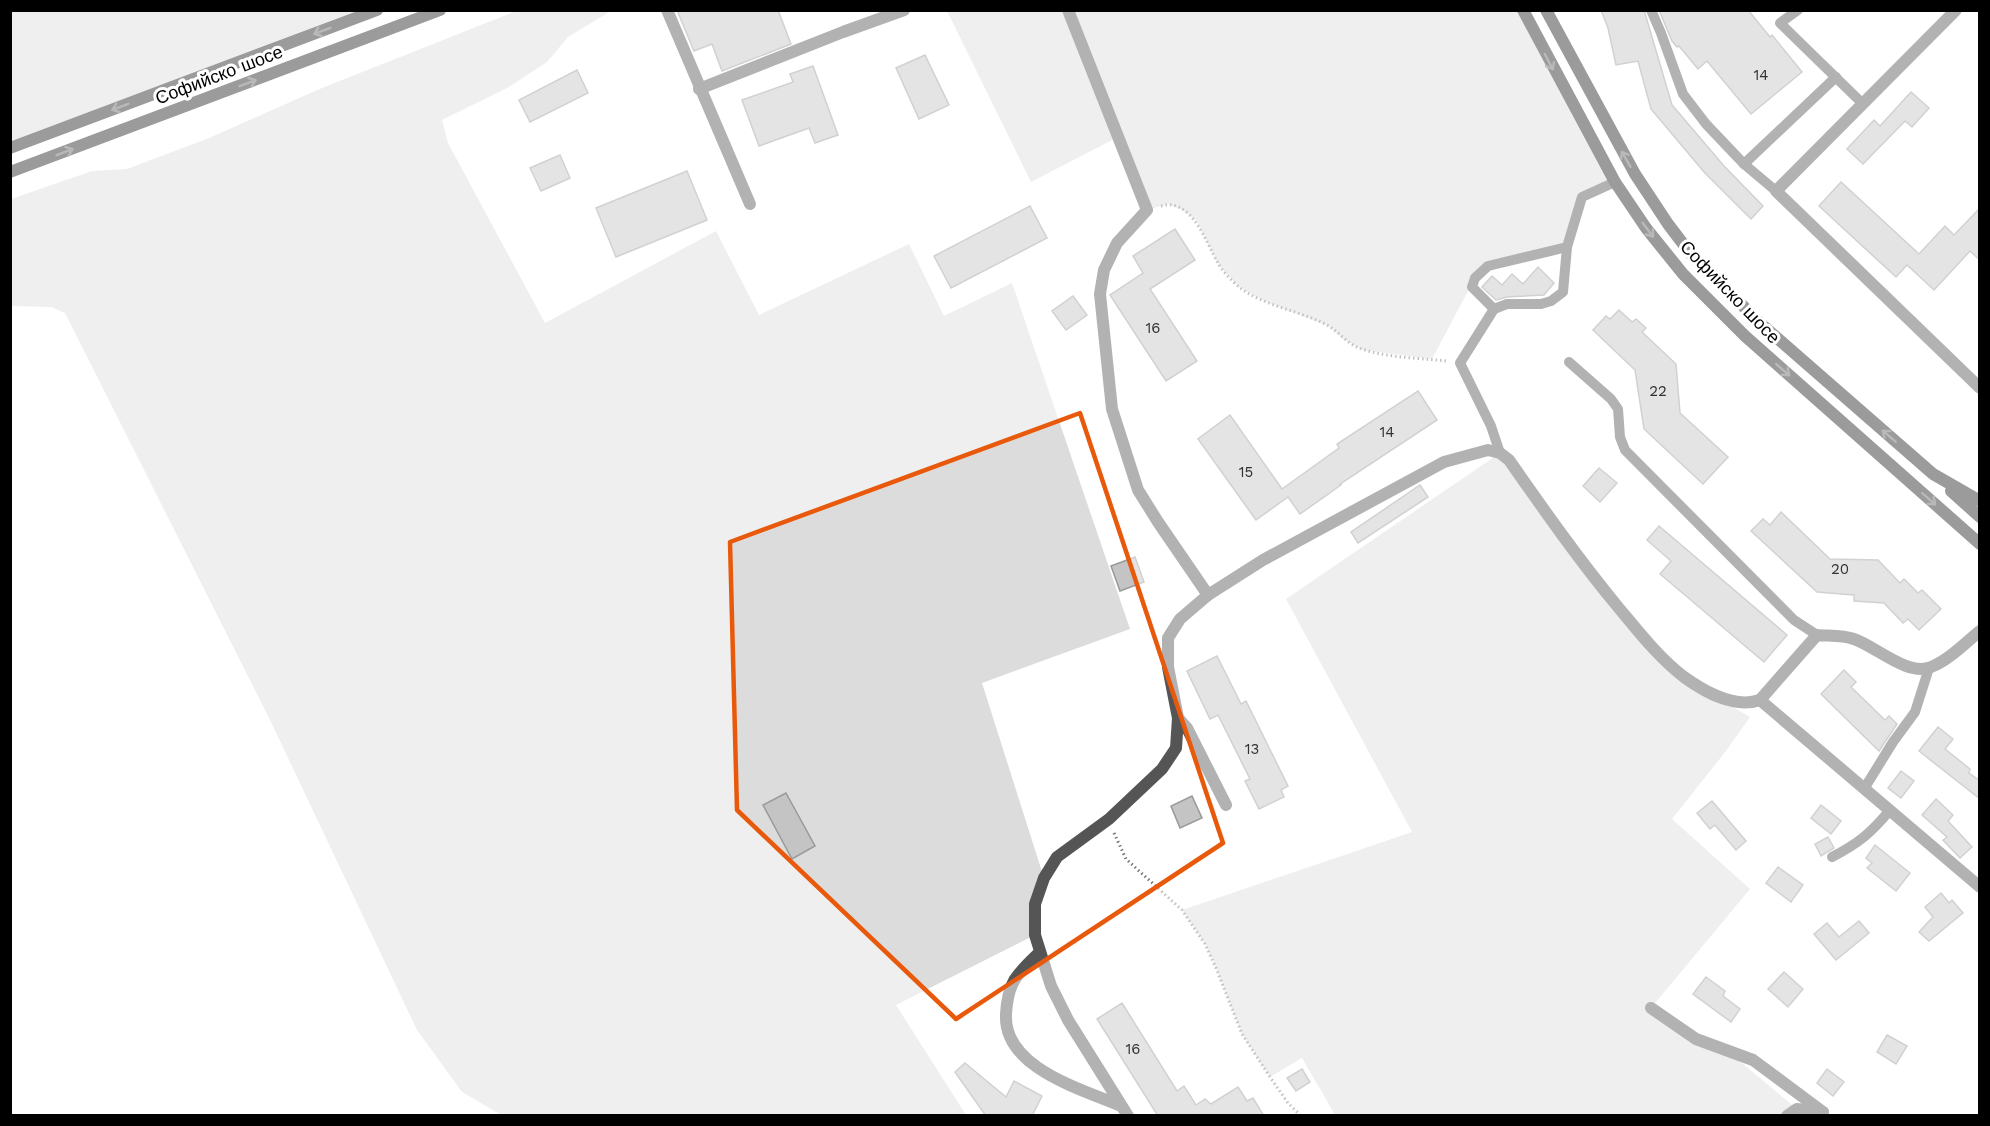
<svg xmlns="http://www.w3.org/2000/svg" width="1990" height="1126" font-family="'Work Sans',sans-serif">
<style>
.green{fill:#dcdcdc}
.building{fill:#c4c4c4;stroke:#999;stroke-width:1.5}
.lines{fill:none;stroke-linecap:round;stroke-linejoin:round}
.path{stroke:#777;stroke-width:3;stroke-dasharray:1.5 3;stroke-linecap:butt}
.lane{stroke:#555;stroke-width:10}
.street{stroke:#555;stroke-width:12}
.secondary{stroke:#222;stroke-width:12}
.oneway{stroke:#646464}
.marked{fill:none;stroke:#e8590c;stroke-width:4.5;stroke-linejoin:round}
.labels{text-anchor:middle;stroke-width:6;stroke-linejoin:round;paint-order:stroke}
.number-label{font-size:15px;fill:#313131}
.street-label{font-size:18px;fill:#000;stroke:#fff}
</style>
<rect width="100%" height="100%" fill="#fff"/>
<g class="green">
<polygon points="519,10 611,11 568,37 547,62 509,87 442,120 448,143 545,323 716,231 759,315 909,244 944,316 1012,283 1130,629 982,683 1044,878 1035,935 896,1005 966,1115 501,1115 462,1092 417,1030 270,720 65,313 51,307 11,306 11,199 92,171 127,169 209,138 322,88"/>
<polygon points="11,11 377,11 11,148"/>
<polygon points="947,11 1523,11 1615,182 1582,197 1567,247 1488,266 1475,278 1432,359 1363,350 1343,339 1328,326 1264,301 1239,287 1219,266 1196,220 1182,210 1168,204 1147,210 1118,137 1031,182"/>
<polygon points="1500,453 1643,638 1715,696 1750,717 1726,751 1672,819 1750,889 1651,1008 1725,1049 1797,1109 1787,1116 1331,1115 1334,1113 1302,1058 1270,1077 1242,1034 1216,968 1205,944 1182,910 1412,832 1286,599"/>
</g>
<g class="building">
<polygon points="677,10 778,10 791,44 722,71 712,44 694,51"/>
<polygon points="1601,10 1644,10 1672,105 1724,166 1763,206 1751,219 1704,172 1651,109 1638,61 1616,65 1608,28"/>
<polygon points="1659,10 1748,10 1770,37 1772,35 1802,72 1751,114 1707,61 1698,69 1679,46 1677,47 1672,41"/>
<polygon points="925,55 949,105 919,119 896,68"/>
<polygon points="813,66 838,135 815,143 809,128 759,146 742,100 793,82 790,74"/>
<polygon points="577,70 588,93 530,122 519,100"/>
<polygon points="1911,92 1929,108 1912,127 1905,121 1863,164 1847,149 1874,120 1880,126"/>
<polygon points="560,155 570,178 541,191 530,168"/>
<polygon points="687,171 707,220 616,257 596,208"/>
<polygon points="1841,182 1919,254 1945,226 1954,235 1980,208 1980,260 1970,251 1934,290 1907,265 1896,277 1819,206"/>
<polygon points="1030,206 1047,238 951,288 934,256"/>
<polygon points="1175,229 1195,260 1150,289 1197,361 1166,381 1110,295 1143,273 1133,256"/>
<polygon points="1538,267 1554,283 1544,295 1507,297 1496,300 1482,287 1492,276 1502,285 1512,274 1523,284"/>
<polygon points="1073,296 1087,315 1066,330 1052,311"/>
<polygon points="1619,310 1632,322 1636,319 1646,328 1642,332 1676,364 1680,413 1728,457 1703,484 1644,429 1635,370 1593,330 1606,316 1610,319"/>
<polygon points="1418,391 1437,420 1340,484 1341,485 1300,514 1288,497 1256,520 1198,439 1230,415 1282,489 1339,448 1337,444"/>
<polygon points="1599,468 1617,483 1600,502 1583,486"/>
<polygon points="1420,485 1428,497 1358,543 1351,532"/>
<polygon points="1781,512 1830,559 1878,560 1900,583 1904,579 1918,593 1922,590 1941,609 1919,630 1908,619 1903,623 1884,603 1854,601 1854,595 1817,592 1751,531 1763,519 1770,525"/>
<polygon points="1659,526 1787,635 1764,662 1660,574 1671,561 1647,540"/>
<polygon points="1135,557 1144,582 1120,591 1111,566"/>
<polygon points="1217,656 1241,704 1246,701 1288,786 1281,790 1284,797 1259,809 1245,781 1250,779 1218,715 1210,719 1187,671"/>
<polygon points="1844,670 1856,682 1851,687 1885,720 1889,716 1897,724 1879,751 1821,694"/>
<polygon points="1938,727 1953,739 1945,749 1970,769 1969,773 1980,781 1980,799 1919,751"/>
<polygon points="1901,771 1914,781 1901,798 1888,788"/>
<polygon points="786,793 815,846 792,859 763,805"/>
<polygon points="1192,796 1202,818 1180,828 1171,806"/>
<polygon points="1936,799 1953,815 1948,821 1972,847 1960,858 1943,840 1947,837 1922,815"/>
<polygon points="1712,801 1746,841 1736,850 1715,825 1710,829 1697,813"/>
<polygon points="1821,805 1841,821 1831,834 1811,818"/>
<polygon points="1828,837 1834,848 1821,856 1815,844"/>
<polygon points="1875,845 1910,873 1896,891 1867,868 1872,863 1866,858"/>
<polygon points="1778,867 1803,885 1791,902 1766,883"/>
<polygon points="1941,893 1949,903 1952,900 1963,913 1929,941 1919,932 1933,917 1925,907"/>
<polygon points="1859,921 1869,933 1836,960 1814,934 1827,923 1839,937"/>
<polygon points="1784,972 1803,989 1788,1007 1768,989"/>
<polygon points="1706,977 1725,991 1723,996 1740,1009 1731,1022 1693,994"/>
<polygon points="1122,1003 1177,1091 1184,1086 1196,1105 1205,1099 1211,1104 1238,1087 1247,1101 1253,1098 1264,1116 1158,1116 1097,1019"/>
<polygon points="1887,1035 1907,1046 1896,1064 1877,1052"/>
<polygon points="965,1063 1006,1097 1014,1081 1042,1096 1032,1116 986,1116 955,1072"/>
<polygon points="1302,1069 1310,1082 1296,1091 1287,1078"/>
<polygon points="1827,1069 1844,1082 1833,1096 1817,1083"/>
</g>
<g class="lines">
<g class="path">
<path d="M1161,206c31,-9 45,37 57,57 4,8 14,18 21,24 26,20 60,23 88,38 13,7 21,21 38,25 26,8 55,8 82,11"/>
<polyline points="1114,833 1126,859 1182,910 1205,944 1216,968 1242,1034 1270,1077 1288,1103 1301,1116"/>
</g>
<g class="lane">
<polyline points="1651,10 1661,33 1683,94 1706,124 1744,164 1776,191"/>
<polyline points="1798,10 1780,23 1863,104"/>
<polyline points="1744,164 1836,77"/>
<polyline points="1494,309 1472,287 1475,278 1488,266 1567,247"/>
<polyline points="1569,362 1611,399 1618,409 1620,437 1625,450 1794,620 1817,635"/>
<polyline points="1500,453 1491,426 1460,363 1494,309 1507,304 1541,304 1551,301 1563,292 1567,247 1582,197 1615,182"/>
<polyline points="1864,789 1893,742 1915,712 1929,668"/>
<path d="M1832,857c27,-14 39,-24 58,-47"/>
</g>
<g class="street">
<polyline points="667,10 750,204"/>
<polyline points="1068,10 1147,210 1117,243 1104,270 1100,294 1112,409 1138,490 1158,522 1208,595"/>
<polyline points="1956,10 1776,191 1980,388"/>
<polyline points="699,89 843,32 904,10"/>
<polyline points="1760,700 1980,887"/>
<polyline points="1178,718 1187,728 1226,805"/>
<path d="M1040,952c-23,22 -32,29 -34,62 -3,54 76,75 115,92"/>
<polyline points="1651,1008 1696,1039 1753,1060 1823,1112"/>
<path d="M1128,1116l-60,-96 -17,-34 -16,-51v-31l9,-26 13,-21 52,-38 53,-50 14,-21 2,-30 -10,-51v-29l12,-19 28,-24 55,-35 181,-98 44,-12 12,3 9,7c35,50 70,100 109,147 20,24 41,51 66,70 21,15 50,32 76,23l57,-65c12,1 26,0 37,4 21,7 54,38 77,28 18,-7 34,-24 49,-36"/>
<polyline points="1787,1116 1797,1109 1823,1112"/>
</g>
<g class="secondary">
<polyline points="1523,10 1615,182 1646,228 1683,274 1745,336 1980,544"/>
<polyline points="1546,10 1635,174 1668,224 1690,253 1760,323 1933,474 1980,501"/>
<polyline points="10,148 377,10"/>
<polyline points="10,172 440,10"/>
<polyline points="1951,491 1980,517"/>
</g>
</g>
<defs><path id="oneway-shaft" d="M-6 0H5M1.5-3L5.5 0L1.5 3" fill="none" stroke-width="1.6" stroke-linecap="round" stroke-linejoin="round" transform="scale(1.5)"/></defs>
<g class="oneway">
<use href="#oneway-shaft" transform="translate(322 31) rotate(159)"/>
<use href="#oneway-shaft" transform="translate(1549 62) rotate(62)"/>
<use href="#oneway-shaft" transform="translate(248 83) rotate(-21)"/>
<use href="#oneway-shaft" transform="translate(120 107) rotate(159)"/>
<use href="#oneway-shaft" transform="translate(65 152) rotate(-21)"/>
<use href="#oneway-shaft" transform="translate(1626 159) rotate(-120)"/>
<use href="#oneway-shaft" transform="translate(1648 230) rotate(53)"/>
<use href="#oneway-shaft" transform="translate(1783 370) rotate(41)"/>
<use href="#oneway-shaft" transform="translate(1889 436) rotate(-139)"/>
<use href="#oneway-shaft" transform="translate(1929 499) rotate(41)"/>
</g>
<path d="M0 0H1990V1126H0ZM1080,413l143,430 -267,176 -219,-209 -7,-268z" fill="#fff" fill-opacity=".55" fill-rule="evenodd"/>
<path class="marked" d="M1080,413l143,430 -267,176 -219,-209 -7,-268z"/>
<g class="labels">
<g class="number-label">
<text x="1761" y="80">14</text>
<text x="1153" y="333">16</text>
<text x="1658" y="396">22</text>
<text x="1387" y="437">14</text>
<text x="1246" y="477">15</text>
<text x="1840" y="574">20</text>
<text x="1252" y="754">13</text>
<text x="1133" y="1054">16</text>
</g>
<g class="street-label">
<text transform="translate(219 75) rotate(-21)" y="6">Софийско шосе</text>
<text transform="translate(1730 292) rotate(46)" y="6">Софийско шосе</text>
</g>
</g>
<rect width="1990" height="1126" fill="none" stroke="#000000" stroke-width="24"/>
</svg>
